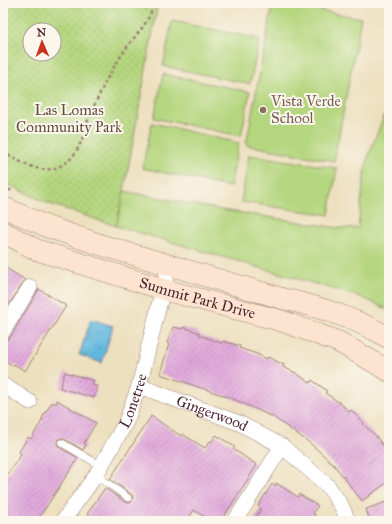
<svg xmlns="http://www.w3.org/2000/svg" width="392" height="524" font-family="'IM FELL Great Primer',serif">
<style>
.green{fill:#b4d67e;stroke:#7f7a54}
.park{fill:url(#park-dots);stroke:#7f7a54;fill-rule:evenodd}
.water{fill:url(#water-ripples);stroke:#566b84}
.building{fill:url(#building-hatch)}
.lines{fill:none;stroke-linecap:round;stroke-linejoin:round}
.lane-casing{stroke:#9c8075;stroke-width:8}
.street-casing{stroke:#9c8075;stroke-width:16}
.secondary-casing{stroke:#9c8075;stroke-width:22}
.path{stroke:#9c8075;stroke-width:2.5;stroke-dasharray:3 3;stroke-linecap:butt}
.lane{stroke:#fff;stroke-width:7}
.street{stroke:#fff;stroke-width:15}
.secondary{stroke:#fde4d0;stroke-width:21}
.education-dot{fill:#8d6e63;stroke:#fbf7ec;stroke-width:1.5}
.labels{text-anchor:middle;stroke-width:4;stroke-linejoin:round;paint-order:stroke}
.education-label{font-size:15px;fill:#785e54;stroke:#fbf7ec;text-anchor:start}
.park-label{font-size:15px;fill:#644d40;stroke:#fbf7ec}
.street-label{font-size:15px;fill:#4a1f2b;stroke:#fbf7ec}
</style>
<defs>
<pattern id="park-dots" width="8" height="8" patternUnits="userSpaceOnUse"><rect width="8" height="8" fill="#b4d67e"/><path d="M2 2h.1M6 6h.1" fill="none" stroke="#9cb76d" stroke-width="1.8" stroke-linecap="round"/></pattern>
<pattern id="water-ripples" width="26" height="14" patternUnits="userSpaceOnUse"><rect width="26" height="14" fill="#61b7dd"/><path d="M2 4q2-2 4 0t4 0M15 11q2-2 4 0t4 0" fill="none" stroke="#5294b3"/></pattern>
<pattern id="building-hatch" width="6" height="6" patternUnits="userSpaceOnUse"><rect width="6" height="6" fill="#e1a8dc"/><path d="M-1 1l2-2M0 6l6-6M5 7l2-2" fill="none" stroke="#b888b3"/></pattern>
</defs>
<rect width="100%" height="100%" fill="#fbf7ec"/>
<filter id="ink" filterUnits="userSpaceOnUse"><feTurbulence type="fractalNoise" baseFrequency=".025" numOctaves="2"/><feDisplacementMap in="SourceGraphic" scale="8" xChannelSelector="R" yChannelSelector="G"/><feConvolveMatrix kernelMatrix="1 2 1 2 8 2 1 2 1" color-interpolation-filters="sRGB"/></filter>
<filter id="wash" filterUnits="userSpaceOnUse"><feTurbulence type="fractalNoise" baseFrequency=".012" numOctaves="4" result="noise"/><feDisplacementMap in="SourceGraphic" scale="16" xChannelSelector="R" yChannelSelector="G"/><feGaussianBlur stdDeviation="0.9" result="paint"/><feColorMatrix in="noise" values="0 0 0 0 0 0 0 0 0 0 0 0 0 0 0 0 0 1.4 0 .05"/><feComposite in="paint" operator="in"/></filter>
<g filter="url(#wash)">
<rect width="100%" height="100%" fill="#ede0bf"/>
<g class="green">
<polygon points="273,3 279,3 361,18 334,161 246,145"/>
<polygon points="172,21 260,39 250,84 163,66"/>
<polygon points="163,74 250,92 241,136 154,118"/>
<polygon points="389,103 389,310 361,297 116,226 124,191 222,210 339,228 358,228 365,170 368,157"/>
<polygon points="152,123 239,143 230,187 142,168"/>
<polygon points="249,155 337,168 329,215 241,202"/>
</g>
<path class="park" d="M3,3h155l-34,188 -8,35 -69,-23 -44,-21zM30,30h24v24h-24z"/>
<polygon class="water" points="91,319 113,326 102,363 79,355"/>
<g id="blocks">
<g class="building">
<polygon points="3,266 25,280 3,314"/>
<polygon points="39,289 66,306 25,371 14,364 13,366 3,359 3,340 8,339 11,336"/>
<polygon points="173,327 182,329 183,327 200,333 199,335 222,343 223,341 240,346 239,348 257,354 267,359 268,357 284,365 283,367 296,373 310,383 312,380 327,391 325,393 340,403 349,412 351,410 364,423 363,424 376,436 389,454 389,481 362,501 334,465 310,443 273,417 231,398 160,374 169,344 167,343"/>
<polygon points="65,372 94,381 92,385 97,386 94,398 60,388"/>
<polygon points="57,400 96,423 84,443 86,445 83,450 64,439 60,438 58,440 57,443 59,447 78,458 37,521 3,521 3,470 8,474 21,454 19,452 28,437 31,439 43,419 42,418 52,402 56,404"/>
<polygon points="151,416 181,436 182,434 205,448 210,441 211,442 216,435 235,447 233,449 257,465 221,521 212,521 194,510 187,521 88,521 91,516 87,514 105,488 125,502 130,503 132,501 133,496 131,494 110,479"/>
<polygon points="276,483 298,497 299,494 318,506 313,513 315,514 311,521 253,521 261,509 258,506 272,484 275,486"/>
<polygon points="389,501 389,521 370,521 366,509"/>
</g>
</g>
</g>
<g filter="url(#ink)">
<use href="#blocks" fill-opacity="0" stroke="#9c8075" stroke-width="1"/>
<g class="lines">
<defs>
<g id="lane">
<polyline points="62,443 101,466"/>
<polyline points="96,475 128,498"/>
</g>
<g id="street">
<polyline points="3,331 30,287"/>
<polyline points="3,385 30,402"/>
<path id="s1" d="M139,386l100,37 43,23 46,40 14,21 6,14"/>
<path id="s2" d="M63,521l33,-46 30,-53 13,-36 30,-121"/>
<polyline points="235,521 282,446"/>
</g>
<g id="secondary">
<path d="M3,207l45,20 53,18 183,54c37,8 73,20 105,39"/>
<path id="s3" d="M3,232l34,18 132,41 113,30 57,21 50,29"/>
</g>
</defs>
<use href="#lane" class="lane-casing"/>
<use href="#street" class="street-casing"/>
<use href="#secondary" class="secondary-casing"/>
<g class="path">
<path d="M3,153c18,8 37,23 57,13 22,-10 23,-35 31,-54 4,-8 8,-17 12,-25 6,-13 14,-25 22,-37 9,-14 27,-29 28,-47"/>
<polyline points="3,187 12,191"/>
</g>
<use href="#lane" class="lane"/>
<use href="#street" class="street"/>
<use href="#secondary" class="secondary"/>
</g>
</g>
<circle class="education-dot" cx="263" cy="110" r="4"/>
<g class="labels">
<g class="education-label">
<text x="271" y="106">Vista Verde<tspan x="271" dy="17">School</tspan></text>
</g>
<g class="park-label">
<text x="69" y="115">Las Lomas<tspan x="69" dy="17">Community Park</tspan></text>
</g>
<g class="street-label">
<text dy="5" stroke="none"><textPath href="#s3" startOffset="206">Summit Park Drive</textPath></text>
<text dy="5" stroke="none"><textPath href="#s2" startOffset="140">Lonetree</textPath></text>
<text dy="5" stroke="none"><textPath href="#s1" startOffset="78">Gingerwood</textPath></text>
</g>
</g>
<rect width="392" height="524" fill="none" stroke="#fbf7ec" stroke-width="16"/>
<g transform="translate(42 42) rotate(358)"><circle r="19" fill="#fbf7ec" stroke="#b4a19f"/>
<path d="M0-3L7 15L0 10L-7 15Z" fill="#c8321e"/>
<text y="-6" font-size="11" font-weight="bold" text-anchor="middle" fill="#4a1f2b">N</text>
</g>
</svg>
